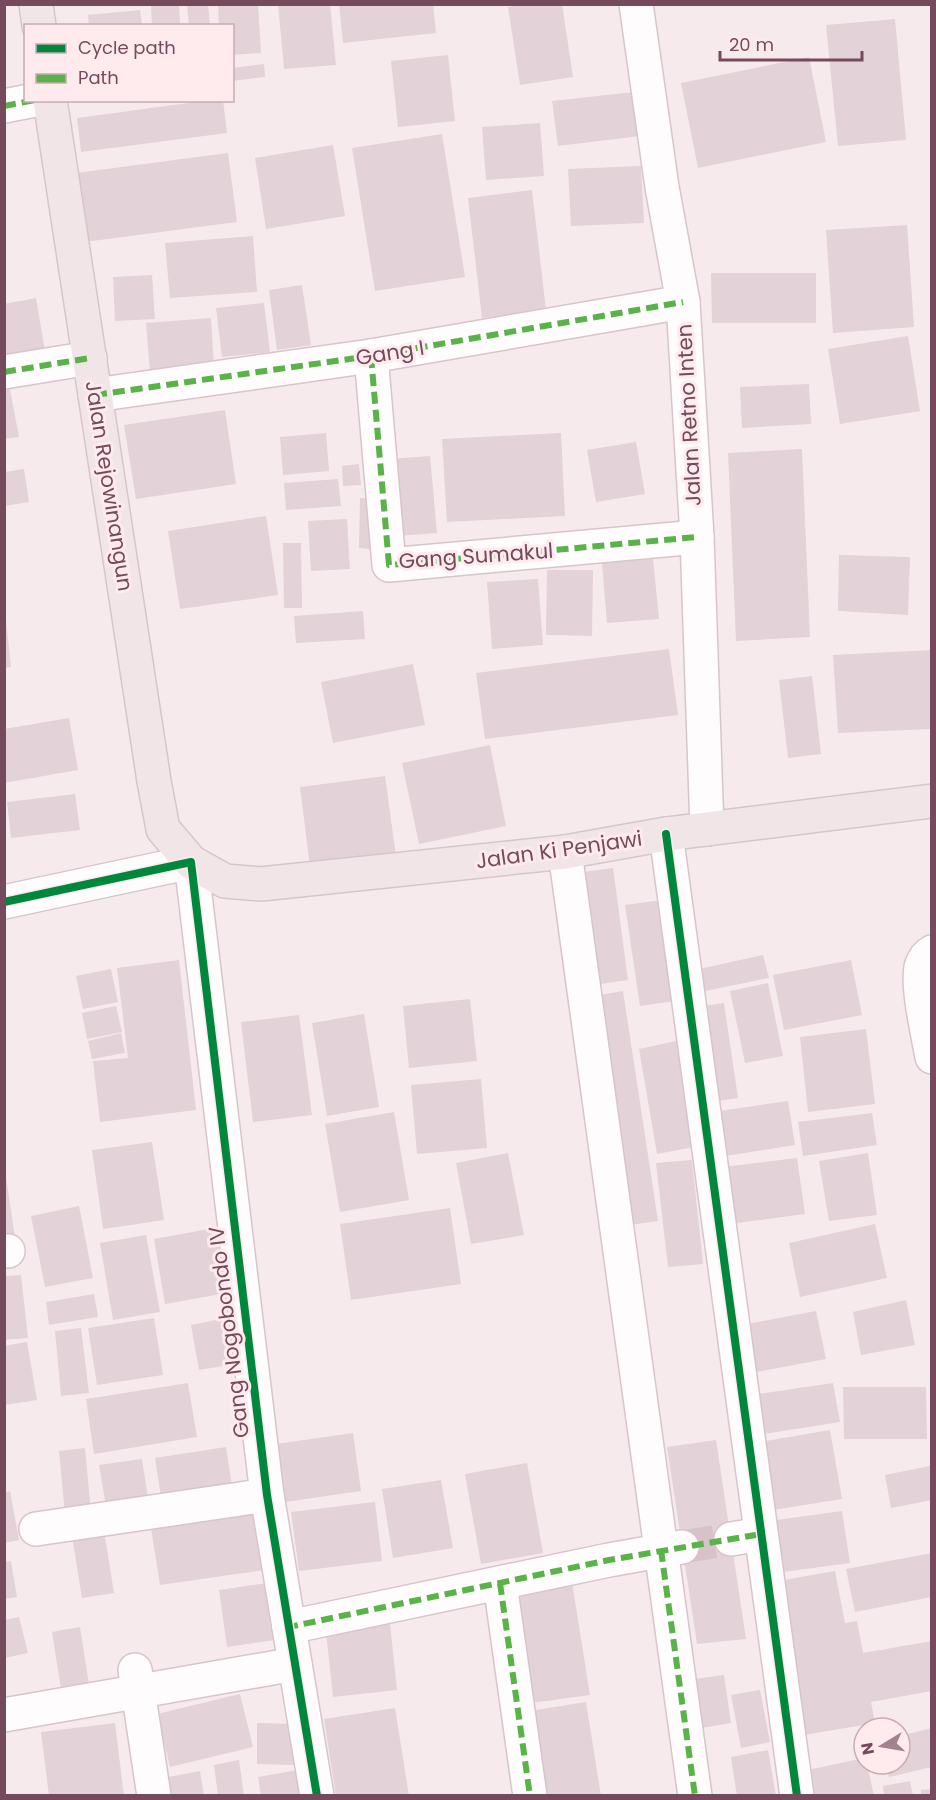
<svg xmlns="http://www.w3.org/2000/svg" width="936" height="1800" font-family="Poppins,sans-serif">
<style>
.building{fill:#e3d2d7}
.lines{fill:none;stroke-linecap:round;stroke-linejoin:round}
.minor-tunnel{stroke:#d6c2c8;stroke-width:33;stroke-dasharray:33 16;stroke-linecap:butt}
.minor-casing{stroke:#d7c5cb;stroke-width:36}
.major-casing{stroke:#d5c6cb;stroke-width:36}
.minor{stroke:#fefcfc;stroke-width:33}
.major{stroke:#f2e5e7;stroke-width:33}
.quiet{stroke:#59b348;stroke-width:6;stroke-dasharray:12 6;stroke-linecap:butt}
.cycleway-casing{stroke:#ffebee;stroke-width:11}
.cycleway{stroke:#00873e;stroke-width:8}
.labels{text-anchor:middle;stroke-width:6;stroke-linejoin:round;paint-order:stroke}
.street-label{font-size:21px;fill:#754a5c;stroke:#ffebee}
</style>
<rect width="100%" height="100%" fill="#f7eaec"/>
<g class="building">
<polygon points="151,4 179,4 180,26 152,26"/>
<polygon points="187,4 208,4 210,26 189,26"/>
<polygon points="218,4 258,4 261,53 232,55 232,26 219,26"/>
<polygon points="278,4 330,4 336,65 284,69"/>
<polygon points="339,4 433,4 436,33 343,43"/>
<polygon points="527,4 562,4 573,77 520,85 508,7"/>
<polygon points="140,10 142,26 89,26 88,15"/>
<polygon points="895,19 906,140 838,146 826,25"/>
<polygon points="448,55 455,121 398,127 391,61"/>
<polygon points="809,57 826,142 698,168 681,83"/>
<polygon points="264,64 265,77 232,81 232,68"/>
<polygon points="634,92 640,136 558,146 552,101"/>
<polygon points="211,100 223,100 227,133 81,152 77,118"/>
<polygon points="540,123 544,176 486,180 482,127"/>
<polygon points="442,134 465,277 375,291 352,148"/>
<polygon points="333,145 345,216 266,229 255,158"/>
<polygon points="228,153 237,222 77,243 68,174"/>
<polygon points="641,166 644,223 571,226 568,169"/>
<polygon points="532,190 546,310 482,318 468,198"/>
<polygon points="907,225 914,327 833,333 826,230"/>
<polygon points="253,236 257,292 170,298 165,243"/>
<polygon points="711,273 816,273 816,323 712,323"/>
<polygon points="152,275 155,319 115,321 113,277"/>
<polygon points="302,285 311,345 277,350 269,290"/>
<polygon points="36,298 46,357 4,364 4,304"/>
<polygon points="264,303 270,352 222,357 216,308"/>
<polygon points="211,318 214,368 150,372 146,323"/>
<polygon points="908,336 920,411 840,424 828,349"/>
<polygon points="809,384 811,424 742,428 740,387"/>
<polygon points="10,389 19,437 4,439 4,390"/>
<polygon points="225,410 236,484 136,499 124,425"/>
<polygon points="326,433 329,471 283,475 280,437"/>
<polygon points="561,433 565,516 447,522 442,439"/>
<polygon points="636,442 645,494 596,502 587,450"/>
<polygon points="802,449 810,637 736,641 728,453"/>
<polygon points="430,456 437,533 396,536 390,459"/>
<polygon points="359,464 361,485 343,486 342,466"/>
<polygon points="24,469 29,502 4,506 4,472"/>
<polygon points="338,479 341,506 286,510 284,483"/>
<polygon points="360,498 380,499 377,550 359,548"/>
<polygon points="266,516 278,595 180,609 168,531"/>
<polygon points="347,519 350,569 311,571 308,521"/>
<polygon points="283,543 301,543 302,608 284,608"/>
<polygon points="839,555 910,557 908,615 838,611"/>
<polygon points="653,559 659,619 607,623 602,563"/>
<polygon points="547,570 593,570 592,636 546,635"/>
<polygon points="538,579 543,645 492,649 487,582"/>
<polygon points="363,611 365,639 296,643 294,616"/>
<polygon points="4,620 6,620 11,667 4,668"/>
<polygon points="669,649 678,715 485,739 476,673"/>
<polygon points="932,650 932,729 838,733 833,655"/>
<polygon points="413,664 425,725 333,743 321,682"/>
<polygon points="812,676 821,754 788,758 779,680"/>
<polygon points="69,718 78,770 4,783 4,729"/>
<polygon points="490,745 506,826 419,844 402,763"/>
<polygon points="385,776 396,856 310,867 300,787"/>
<polygon points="75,794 80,830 11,838 7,802"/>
<polygon points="613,868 628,980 593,985 577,873"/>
<polygon points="669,899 683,1000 640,1006 625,905"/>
<polygon points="763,955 769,978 695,993 690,971"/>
<polygon points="179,960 196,1110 100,1122 93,1061 128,1058 117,968"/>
<polygon points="851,960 862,1015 784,1030 773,975"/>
<polygon points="111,969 118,1002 83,1009 76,976"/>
<polygon points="768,983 783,1056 745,1063 730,991"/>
<polygon points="623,991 658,1221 623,1226 588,997"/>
<polygon points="470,999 477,1061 409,1068 403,1006"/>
<polygon points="724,1003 738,1098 705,1103 691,1008"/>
<polygon points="116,1006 122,1032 87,1039 82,1013"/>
<polygon points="364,1014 379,1107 327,1116 312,1023"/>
<polygon points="299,1015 312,1115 253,1122 241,1022"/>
<polygon points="866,1029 875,1104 808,1112 800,1037"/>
<polygon points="121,1033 125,1053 92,1059 88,1041"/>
<polygon points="676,1041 694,1147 657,1154 639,1049"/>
<polygon points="481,1079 487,1148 417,1154 411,1085"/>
<polygon points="788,1101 795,1145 713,1158 706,1113"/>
<polygon points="394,1112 409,1200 340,1212 325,1124"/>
<polygon points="872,1113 877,1145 803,1156 798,1122"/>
<polygon points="152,1142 164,1220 103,1229 92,1150"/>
<polygon points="508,1153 524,1235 471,1244 456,1163"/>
<polygon points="868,1153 877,1215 829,1221 819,1161"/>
<polygon points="797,1158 805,1214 730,1224 723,1167"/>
<polygon points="692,1160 703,1264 668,1267 656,1163"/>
<polygon points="4,1163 15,1238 4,1239"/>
<polygon points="79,1206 93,1278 45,1287 31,1216"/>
<polygon points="450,1208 461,1284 351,1300 340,1224"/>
<polygon points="875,1224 887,1278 800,1297 789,1243"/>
<polygon points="220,1227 232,1292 165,1304 154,1239"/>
<polygon points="146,1235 160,1312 113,1320 100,1243"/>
<polygon points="21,1275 28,1338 4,1340 4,1276"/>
<polygon points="94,1294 98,1317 49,1325 46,1302"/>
<polygon points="906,1300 915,1345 861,1355 853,1312"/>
<polygon points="816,1311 826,1359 746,1374 737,1326"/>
<polygon points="154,1318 163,1375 97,1385 88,1328"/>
<polygon points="221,1319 229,1365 199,1370 191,1325"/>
<polygon points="81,1328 89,1393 61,1396 55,1331"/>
<polygon points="27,1342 37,1400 4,1405 4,1346"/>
<polygon points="188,1383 197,1437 94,1454 86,1399"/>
<polygon points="833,1383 840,1422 758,1435 752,1395"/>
<polygon points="843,1387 926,1387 927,1439 844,1439"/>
<polygon points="830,1430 842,1499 773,1510 761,1442"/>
<polygon points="353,1433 361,1491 278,1503 269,1445"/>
<polygon points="716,1440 746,1639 697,1644 667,1447"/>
<polygon points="226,1447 233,1492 162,1503 155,1458"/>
<polygon points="85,1448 91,1513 65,1515 59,1451"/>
<polygon points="142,1459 149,1505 107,1512 99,1465"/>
<polygon points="527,1463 543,1553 481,1564 465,1474"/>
<polygon points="930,1466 932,1500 891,1508 885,1475"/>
<polygon points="441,1480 453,1548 393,1558 382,1489"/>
<polygon points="10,1491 19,1540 4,1543 4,1493"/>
<polygon points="375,1502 382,1561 299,1571 291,1512"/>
<polygon points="262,1511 271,1569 160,1585 151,1528"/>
<polygon points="842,1511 850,1563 776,1573 769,1521"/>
<polygon points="103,1524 114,1593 82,1598 71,1530"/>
<polygon points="932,1553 932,1597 855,1612 846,1569"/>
<polygon points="11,1561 17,1597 4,1599 4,1562"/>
<polygon points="835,1571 845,1623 857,1621 863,1653 932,1641 932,1691 871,1702 875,1723 804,1735 778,1581"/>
<polygon points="274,1582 282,1639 227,1647 219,1590"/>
<polygon points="572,1582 590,1695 523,1704 507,1591"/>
<polygon points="389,1614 397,1690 333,1697 325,1622"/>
<polygon points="19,1617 28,1653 4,1658 4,1620"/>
<polygon points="80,1627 89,1685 61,1689 52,1632"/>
<polygon points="724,1675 731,1723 696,1729 688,1680"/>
<polygon points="760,1690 770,1742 741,1748 731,1695"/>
<polygon points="240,1694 253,1747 170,1767 157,1714"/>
<polygon points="586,1702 601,1796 536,1796 523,1712"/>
<polygon points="395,1708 409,1796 336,1796 324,1719"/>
<polygon points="115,1723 124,1796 49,1796 41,1732"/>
<polygon points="257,1723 296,1724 295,1765 257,1764"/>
<polygon points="932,1728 932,1767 889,1777 885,1764 900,1764 900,1736"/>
<polygon points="768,1750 776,1796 737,1796 731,1757"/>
<polygon points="864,1758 864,1764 867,1764 874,1796 808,1796 803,1771"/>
<polygon points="239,1760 244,1796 218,1796 214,1765"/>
<polygon points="304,1769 308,1796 261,1796 258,1777"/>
<polygon points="200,1771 204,1796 166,1796 163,1778"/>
<polygon points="910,1781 913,1796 884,1796 883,1786"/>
<polygon points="932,1789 932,1796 921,1796 921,1790"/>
</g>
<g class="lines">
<polyline class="minor-tunnel" points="682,1547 731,1539"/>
<defs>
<g id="minor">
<polyline points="636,4 662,187 683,302 697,537 707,829"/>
<polyline points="4,106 35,100"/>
<polyline points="371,356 389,565 697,537"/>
<polyline points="4,372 90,358"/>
<polyline points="95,395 371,356 683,302"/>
<polyline points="666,834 797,1796"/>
<polyline points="565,852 695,1796"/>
<polyline points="4,902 191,862 267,1495 317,1796"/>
<path d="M932,952c-6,3 -9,9 -11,15 -4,22 7,67 11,90"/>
<polyline points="4,1251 8,1251"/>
<polyline points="36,1529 267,1495"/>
<polyline points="731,1539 761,1534"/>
<polyline points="500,1583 530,1796"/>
<polyline points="289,1627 609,1560 682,1547"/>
<polyline points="135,1670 154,1796"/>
<polyline points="4,1715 295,1664"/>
</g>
<g id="major">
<polyline points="36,4 39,26"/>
<polyline points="50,100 154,781 163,829 191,862 225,881 261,884 565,852 666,834 932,801"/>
</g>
</defs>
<use href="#minor" class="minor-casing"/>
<use href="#major" class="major-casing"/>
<use href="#minor" class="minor"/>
<use href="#major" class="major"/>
<g class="quiet">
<polyline points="4,106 35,100"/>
<polyline points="371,356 389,565 697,537"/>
<polyline points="4,372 90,358"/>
<polyline points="95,395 371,356 683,302"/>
<polyline points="661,1550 695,1796"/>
<polyline points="500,1583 530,1796"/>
<polyline points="289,1630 289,1627 609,1560 761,1534"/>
</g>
<defs>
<g id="cycleway">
<polyline points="666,834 797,1796"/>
<polyline points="4,902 191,862 267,1495 317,1796"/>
</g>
</defs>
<use href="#cycleway" class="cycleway-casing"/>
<use href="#cycleway" class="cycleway"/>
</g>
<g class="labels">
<g class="street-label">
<text transform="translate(390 353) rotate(-9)" y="7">Gang I</text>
<text transform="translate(689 415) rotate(-93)" y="7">Jalan Retno Inten</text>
<text transform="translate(109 486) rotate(81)" y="7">Jalan Rejowinangun</text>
<text transform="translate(476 556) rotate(-4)" y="7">Gang Sumakul</text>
<text transform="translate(559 850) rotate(-8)" y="7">Jalan Ki Penjawi</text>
<text transform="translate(229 1332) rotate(-97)" y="7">Gang Nogobondo IV</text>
</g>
</g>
<rect width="936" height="1800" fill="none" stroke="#754a5c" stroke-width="12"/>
<rect x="24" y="24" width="210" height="78" fill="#ffebee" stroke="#c8abb4" stroke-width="1.5"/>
<rect x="36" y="44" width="30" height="9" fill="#00873e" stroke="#c8abb4" stroke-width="1.5"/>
<text x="78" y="54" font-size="18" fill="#754a5c">Cycle path</text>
<rect x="36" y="74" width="30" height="9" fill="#59b348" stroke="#c8abb4" stroke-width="1.5"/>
<text x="78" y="84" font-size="18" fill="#754a5c">Path</text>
<g transform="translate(882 1746) rotate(259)"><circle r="28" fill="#ffebee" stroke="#c8abb4" stroke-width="1.5"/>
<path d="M0-4.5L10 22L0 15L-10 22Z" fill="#a2828e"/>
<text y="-9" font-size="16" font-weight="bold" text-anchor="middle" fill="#754a5c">N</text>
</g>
<path d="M720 51v9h142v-9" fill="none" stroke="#754a5c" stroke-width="3"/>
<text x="729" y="51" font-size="18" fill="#754a5c" stroke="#ffebee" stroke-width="4.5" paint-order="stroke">20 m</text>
</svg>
